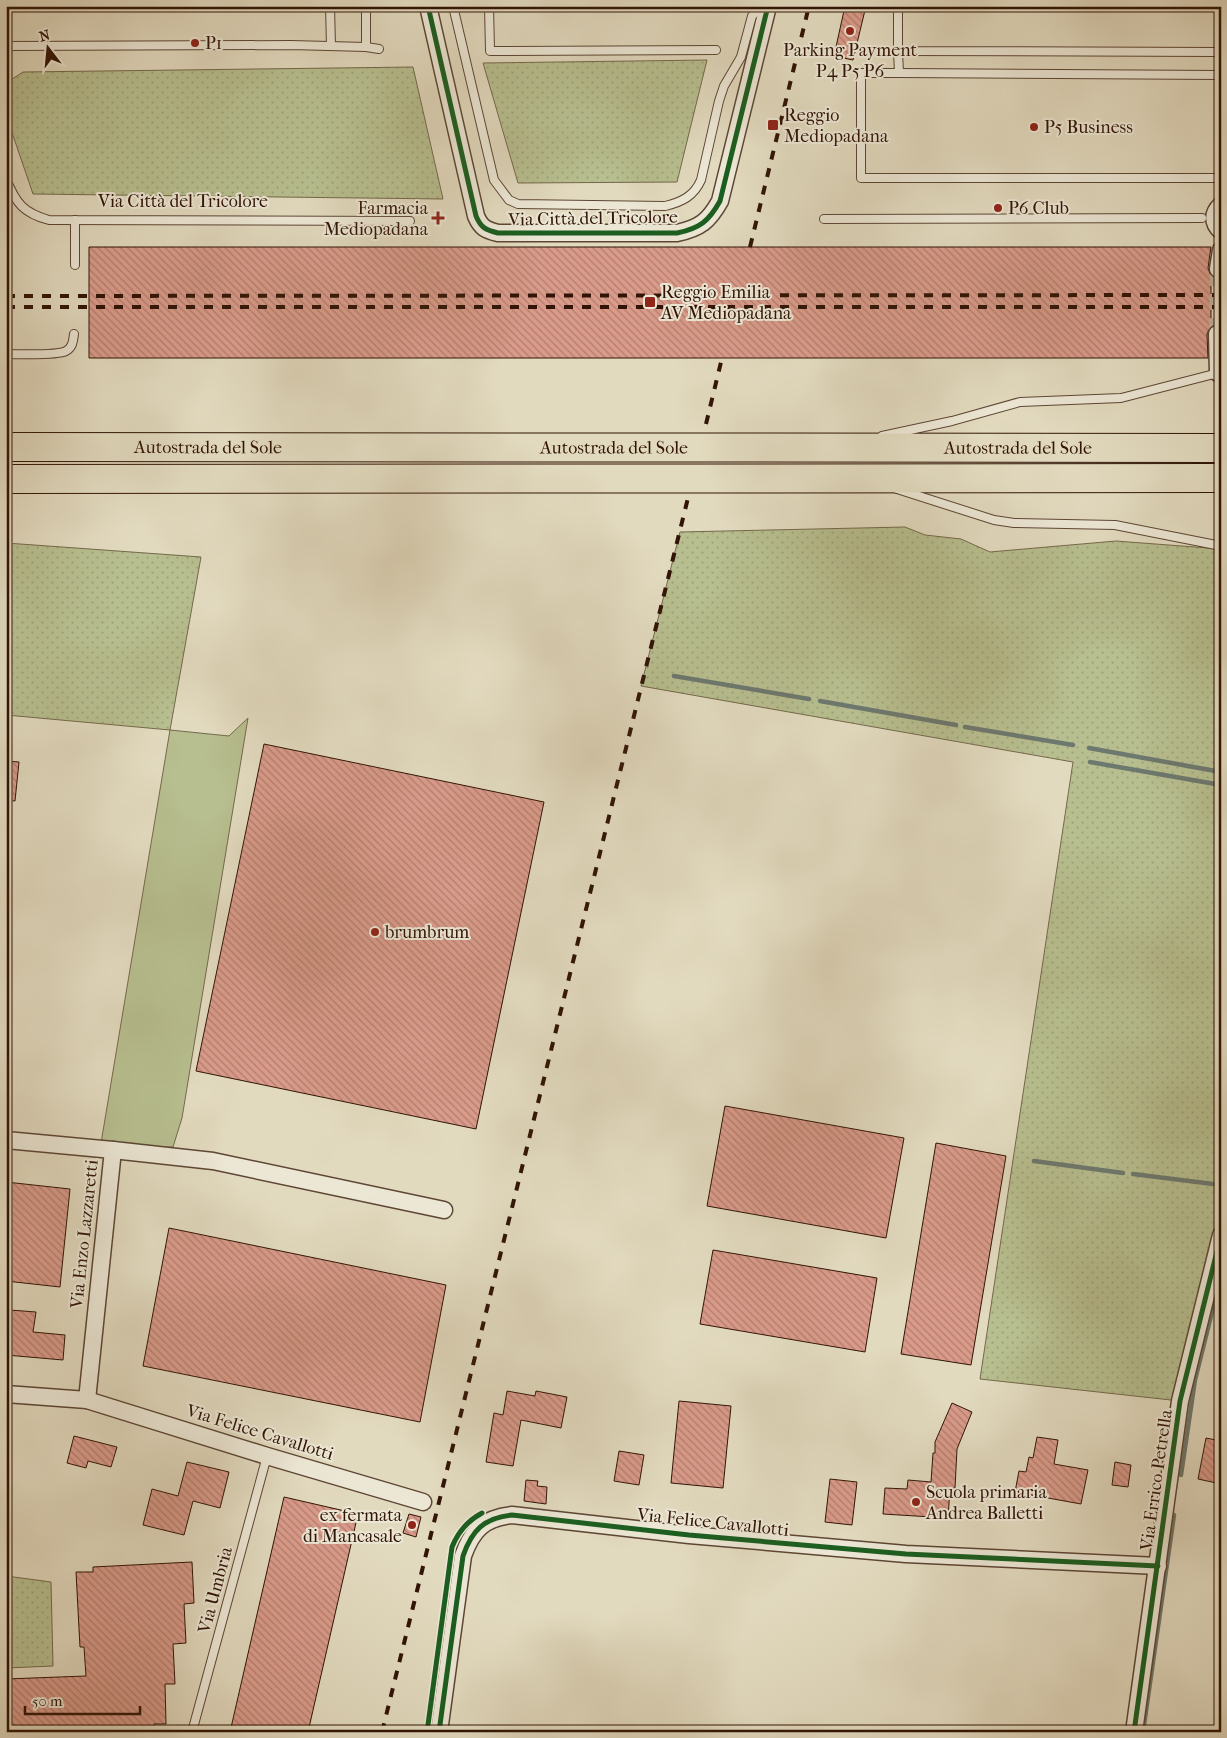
<svg xmlns="http://www.w3.org/2000/svg" width="1227" height="1738" font-family="'IM FELL French Canon',serif">
<style>
.grass{fill:url(#grass-dots);stroke:#74694a}
.green{fill:#b7be8f;stroke:#74694a}
.lines{fill:none;stroke-linecap:round;stroke-linejoin:round}
.stream{stroke:#6d786e;stroke-width:4.5}
.building{fill:url(#building-back-hatch);stroke:#311406}
.minor-tunnel{stroke:#bfb29a;stroke-width:16;stroke-dasharray:16 8;stroke-linecap:butt}
.service-casing{stroke:#5d4634;stroke-width:10}
.minor-casing{stroke:#5d4634;stroke-width:19}
.motorway-casing{stroke:#311406;stroke-width:30}
.service{stroke:#ece7d5;stroke-width:8}
.minor{stroke:#ece7d5;stroke-width:16}
.motorway{stroke:#e2dabf;stroke-width:28}
.rail{stroke:#311406;stroke-width:4;stroke-dasharray:9 9;stroke-linecap:butt}
.cycleway-casing{stroke:#ece7d5;stroke-width:8}
.cycleway{stroke:#1b5e20;stroke-width:5}
.poi-dot{fill:#8f2418;stroke:#ece7d5;stroke-width:2}
.labels{text-anchor:middle;stroke-width:4;stroke-linejoin:round;paint-order:stroke}
.poi-label{font-size:18px;fill:#311406;stroke:#ece7d5;text-anchor:start}
.street-label{font-size:18px;fill:#311406;stroke:#ece7d5}
</style>
<defs>
<pattern id="grass-dots" width="8" height="8" patternUnits="userSpaceOnUse" patternTransform="scale(1.25)"><rect width="8" height="8" fill="#b7be8f"/><path d="M2 2h.1M6 6h.1" fill="none" stroke="#9ea27a" stroke-width="1.8" stroke-linecap="round"/></pattern>
<pattern id="building-back-hatch" width="6" height="6" patternUnits="userSpaceOnUse" patternTransform="scale(1.25)"><rect width="6" height="6" fill="#da9b8a"/><path d="M-1 5l2 2M0 0l6 6M5-1l2 2" fill="none" stroke="#b17d6f"/></pattern>
</defs>
<rect width="100%" height="100%" fill="#e2dabf"/>
<filter id="stains"><feTurbulence type="fractalNoise" baseFrequency=".004" numOctaves="4"/><feColorMatrix values="0 0 0 0 .2 0 0 0 0 .09 0 0 0 0 .02 0 0 0 .5 -.17"/></filter>
<radialGradient id="worn" r=".72"><stop offset=".6" stop-color="#630" stop-opacity="0"/><stop offset="1" stop-color="#630" stop-opacity=".3"/></radialGradient>
<g class="grass">
<polygon points="707,60 677,182 518,183 483,63"/>
<polygon points="413,67 443,199 33,194 6,115 6,83 23,72"/>
<polygon points="905,527 925,535 961,539 990,552 1116,541 1221,549 1221,1235 1180,1401 980,1379 1073,762 641,686 680,532"/>
<polygon points="6,543 201,557 170,730 6,715"/>
<polygon points="6,1576 51,1582 53,1666 6,1668"/>
</g>
<polygon class="green" points="248,718 182,1118 173,1147 100,1149 170,730 229,736"/>
<g class="lines">
<g class="stream">
<polyline points="674,676 809,699"/>
<polyline points="820,701 956,725"/>
<polyline points="965,727 1073,745"/>
<polyline points="1089,748 1221,772"/>
<polyline points="1090,762 1221,785"/>
<polyline points="1034,1161 1123,1173"/>
<polyline points="1133,1174 1213,1184"/>
<polyline points="1181,1475 1195,1380 1221,1276"/>
<polyline points="1143,1732 1174,1515"/>
</g>
</g>
<g class="building">
<polygon points="845,6 866,6 853,60 834,56"/>
<polygon points="89,247 1211,247 1208,268 1211,276 1211,326 1207,334 1208,358 89,358"/>
<polygon points="264,744 544,802 476,1129 196,1071"/>
<polygon points="6,761 19,762 15,801 6,800"/>
<polygon points="725,1106 904,1138 886,1238 707,1206"/>
<polygon points="936,1143 1006,1156 971,1365 901,1354"/>
<polygon points="6,1182 70,1189 60,1287 6,1281"/>
<polygon points="169,1228 446,1285 420,1422 143,1366"/>
<polygon points="713,1250 877,1278 865,1352 700,1324"/>
<polygon points="10,1310 36,1312 33,1332 65,1335 63,1360 6,1355 6,1331 8,1331"/>
<polygon points="507,1391 535,1396 536,1391 567,1397 561,1428 521,1420 513,1466 486,1462 494,1413 503,1415"/>
<polygon points="679,1401 731,1406 723,1488 671,1483"/>
<polygon points="952,1403 972,1412 957,1449 955,1488 950,1488 948,1518 883,1514 885,1488 907,1489 908,1480 931,1482 933,1453 935,1453 935,1442"/>
<polygon points="74,1436 117,1447 111,1467 88,1461 86,1468 67,1463"/>
<polygon points="1037,1437 1058,1440 1054,1464 1088,1470 1081,1504 1015,1492 1019,1471 1026,1472 1029,1457 1033,1458"/>
<polygon points="1206,1438 1221,1441 1221,1484 1198,1479"/>
<polygon points="619,1451 644,1455 639,1485 614,1481"/>
<polygon points="187,1462 229,1472 220,1508 193,1501 184,1535 143,1525 152,1489 178,1496"/>
<polygon points="1115,1462 1131,1465 1128,1487 1112,1485"/>
<polygon points="830,1479 857,1482 852,1525 825,1522"/>
<polygon points="526,1480 538,1481 537,1486 547,1487 546,1504 524,1501"/>
<polygon points="284,1497 358,1514 308,1732 230,1732"/>
<polygon points="409,1514 421,1517 416,1537 403,1533"/>
<polygon points="192,1562 194,1603 184,1604 186,1643 173,1644 175,1684 165,1684 166,1724 154,1724 154,1732 6,1732 6,1679 86,1676 84,1647 80,1647 76,1572 93,1572 93,1567"/>
</g>
<g class="lines">
<polyline class="minor-tunnel" points="1217,334 1218,269"/>
<defs>
<g id="service">
<polyline points="330,6 331,46"/>
<path d="M453,6l41,174 15,20 9,4 147,2c17,-4 29,-10 36,-26l18,-79 5,-15 17,-29 11,-41 10,-10"/>
<polyline points="489,6 490,51 716,50"/>
<polyline points="898,6 898,51 1221,52"/>
<polyline points="6,46 291,45 366,47 379,49"/>
<polyline points="366,47 366,6"/>
<polyline points="898,51 899,73 861,73 861,178 1221,178"/>
<polyline points="899,73 1221,75"/>
<path d="M6,179c10,24 17,34 43,41l361,1"/>
<polyline points="824,219 1202,218"/>
<polyline points="75,265 75,220"/>
<path d="M6,354c13,0 50,2 60,-3 7,-4 7,-10 8,-17"/>
<polyline points="882,436 952,421 1020,402 1121,398 1218,373"/>
<polyline points="897,489 994,520 1014,523 1115,525 1221,546"/>
<polyline points="192,1732 267,1456"/>
</g>
<g id="minor">
<path d="M428,6l48,210c5,12 10,14 22,17h179c23,-5 32,-12 43,-32l48,-195"/>
<path d="M1221,205c-9,8 -9,18 0,26"/>
<polyline points="1218,269 1221,250"/>
<polyline points="1217,334 1218,373 1221,372"/>
<polyline points="6,1140 113,1150 87,1400"/>
<polyline points="113,1150 213,1161 444,1210"/>
<polyline points="6,1394 87,1400 267,1456 423,1502"/>
<path d="M439,1732l24,-176c9,-26 21,-38 49,-41l177,20 217,19 252,12"/>
<polyline points="1134,1732 1180,1401 1221,1235"/>
</g>
<g id="motorway">
<path id="s1" d="M6,447l1215,1"/>
<polyline points="6,479 1221,478"/>
</g>
</defs>
<use href="#service" class="service-casing"/>
<use href="#minor" class="minor-casing"/>
<use href="#motorway" class="motorway-casing"/>
<use href="#service" class="service"/>
<use href="#minor" class="minor"/>
<use href="#motorway" class="motorway"/>
<g class="rail">
<polyline points="750,247 809,6"/>
<polyline points="6,296 1221,295"/>
<polyline points="6,307 1221,307"/>
<polyline points="706,424 722,358"/>
<polyline points="382,1732 688,498"/>
</g>
<defs>
<g id="cycleway">
<path d="M428,6l48,210c5,12 10,14 22,17h179c23,-5 32,-12 43,-32l48,-195"/>
<polyline points="1221,250 1218,269 1218,373 1221,372"/>
<path d="M427,1732l25,-185c6,-15 15,-26 30,-34"/>
<path d="M439,1732l24,-176c9,-26 21,-38 49,-41l177,20 217,19 252,12"/>
<polyline points="1134,1732 1180,1401 1221,1235"/>
</g>
</defs>
<use href="#cycleway" class="cycleway-casing"/>
<use href="#cycleway" class="cycleway"/>
</g>
<g class="poi-dot">
<circle cx="850" cy="31" r="5"/>
<circle cx="195" cy="43" r="5"/>
<rect x="767" y="119" width="12" height="12" rx="2.5"/>
<circle cx="1034" cy="127" r="5"/>
<circle cx="998" cy="208" r="5"/>
<path d="M435.5 210.5h5v5h5v5h-5v5h-5v-5h-5v-5h5z"/>
<rect x="644" y="296" width="12" height="12" rx="2.5"/>
<circle cx="375" cy="932" r="5"/>
<circle cx="916" cy="1502" r="5"/>
<circle cx="412" cy="1525" r="5"/>
</g>
<g class="labels">
<g class="poi-label">
<text x="205" y="49">P1</text>
<text x="850" y="56" text-anchor="middle">Parking Payment<tspan x="850" dy="21">P4 P5 P6</tspan></text>
<text x="784" y="121">Reggio<tspan x="784" dy="21">Mediopadana</tspan></text>
<text x="1044" y="133">P5 Business</text>
<text x="428" y="214" text-anchor="end">Farmacia<tspan x="428" dy="21">Mediopadana</tspan></text>
<text x="1008" y="214">P6 Club</text>
<text x="661" y="298">Reggio Emilia<tspan x="661" dy="21">AV Mediopadana</tspan></text>
<text x="385" y="938">brumbrum</text>
<text x="926" y="1498">Scuola primaria<tspan x="926" dy="21">Andrea Balletti</tspan></text>
<text x="402" y="1521" text-anchor="end">ex fermata<tspan x="402" dy="21">di Mancasale</tspan></text>
</g>
<g class="street-label">
<text x="183" y="207">Via Città del Tricolore</text>
<text transform="translate(593 218) rotate(-1)" y="6">Via Città del Tricolore</text>
<text dy="6" stroke="none"><textPath href="#s1" startOffset="202">Autostrada del Sole</textPath></text>
<text dy="6" stroke="none"><textPath href="#s1" startOffset="608">Autostrada del Sole</textPath></text>
<text dy="6" stroke="none"><textPath href="#s1" startOffset="1012">Autostrada del Sole</textPath></text>
<text transform="translate(84 1234) rotate(-84)" y="6">Via Enzo Lazzaretti</text>
<text transform="translate(260 1432) rotate(17)" y="6">Via Felice Cavallotti</text>
<text transform="translate(1156 1480) rotate(-82)" y="6">Via Errico Petrella</text>
<text transform="translate(713 1522) rotate(6)" y="6">Via Felice Cavallotti</text>
<text transform="translate(215 1590) rotate(-75)" y="6">Via Umbria</text>
</g>
</g>
<rect width="1227" height="1738" fill="none" stroke="#e2dabf" stroke-width="25"/>
<rect x="8" y="8" width="1212" height="1723" fill="none" stroke="#311406" stroke-width="2.5"/>
<rect x="12" y="12" width="1202" height="1713" fill="none" stroke="#311406"/>
<g transform="translate(48 48) rotate(344)" stroke="#ece7d5" stroke-width="4" paint-order="stroke">
<path d="M0-4L9 19L0 12L-9 19Z" fill="#311406"/>
<text y="-8" font-size="14" font-weight="bold" text-anchor="middle" fill="#311406">N</text>
</g>
<path d="M25 1706v8h115v-8" fill="none" stroke="#311406" stroke-width="2.5"/>
<text x="32" y="1706" font-size="15" fill="#311406" stroke="#ece7d5" stroke-width="4" paint-order="stroke">50 m</text>
<rect width="100%" height="100%" filter="url(#stains)"/>
<rect width="100%" height="100%" fill="url(#worn)"/>
</svg>
